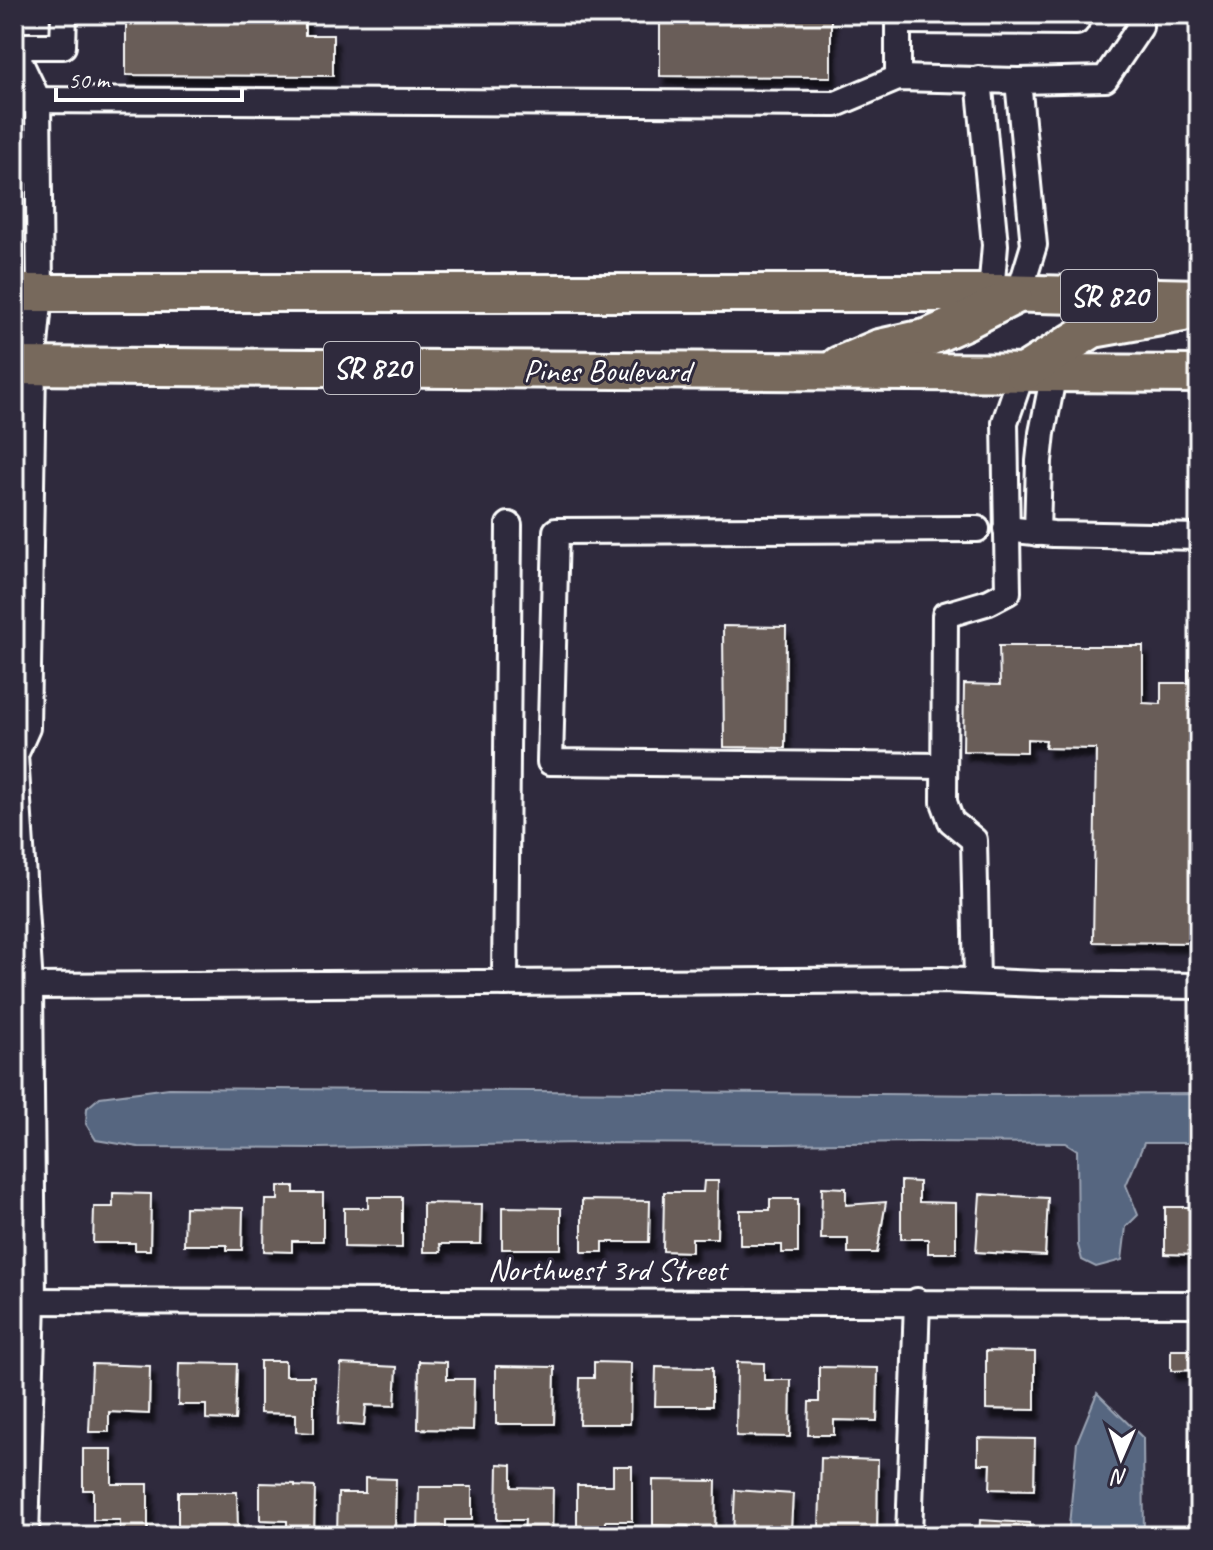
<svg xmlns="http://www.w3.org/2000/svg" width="1213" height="1550" font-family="Caveat,sans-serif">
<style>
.water{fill:#566680;stroke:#9aa3b3;stroke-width:2}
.building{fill:#695d59;stroke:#fff;stroke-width:2;filter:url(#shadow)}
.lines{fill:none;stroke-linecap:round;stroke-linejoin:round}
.minor-casing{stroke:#fff;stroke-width:30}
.highway-casing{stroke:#fff;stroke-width:42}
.minor{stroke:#2f2a3d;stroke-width:24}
.highway{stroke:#77695c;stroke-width:36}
.labels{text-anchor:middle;stroke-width:6;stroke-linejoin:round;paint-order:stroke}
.shield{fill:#2f2a3d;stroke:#c1bfc5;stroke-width:2}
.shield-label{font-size:30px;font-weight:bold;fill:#fff}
.street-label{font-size:32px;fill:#fff;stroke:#2f2a3d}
</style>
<defs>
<filter id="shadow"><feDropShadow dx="5" dy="9" stdDeviation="2" flood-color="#0009"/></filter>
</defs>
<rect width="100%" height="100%" fill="#2f2a3d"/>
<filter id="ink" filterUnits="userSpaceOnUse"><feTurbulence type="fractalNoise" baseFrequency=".0125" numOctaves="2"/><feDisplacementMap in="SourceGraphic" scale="16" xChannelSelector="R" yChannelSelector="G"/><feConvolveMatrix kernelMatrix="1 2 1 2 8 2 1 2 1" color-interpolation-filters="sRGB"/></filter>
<g filter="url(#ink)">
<g class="water">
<polygon points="169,1088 1004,1095 1199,1094 1199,1143 1144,1143 1126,1185 1138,1215 1126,1227 1122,1260 1096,1267 1082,1260 1078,1245 1077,1150 1066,1143 917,1142 776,1144 579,1143 319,1148 138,1147 96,1140 86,1124 87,1108 100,1097"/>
<polygon points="1097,1393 1143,1438 1144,1536 1068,1536 1077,1442"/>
</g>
<g class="building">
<polygon points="126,14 305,14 305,35 333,35 333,76 126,75"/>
<polygon points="660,14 831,14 831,77 660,76"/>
<polygon points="723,626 786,627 785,748 724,747"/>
<polygon points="999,646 1143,646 1143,703 1161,704 1161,683 1188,683 1188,669 1199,669 1199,943 1093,942 1096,749 1045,748 1046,740 1027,739 1027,752 963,751 964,684 1000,685"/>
<polygon points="704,1181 718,1181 717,1238 692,1238 692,1252 663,1251 664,1192 703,1192"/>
<polygon points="901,1181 919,1182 919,1202 956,1203 956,1253 928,1253 928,1239 901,1239"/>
<polygon points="278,1186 294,1186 294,1193 323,1193 323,1241 292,1241 292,1252 264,1251 265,1200 278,1200"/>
<polygon points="822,1187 846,1188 846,1205 886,1202 877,1253 848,1253 848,1239 821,1239"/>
<polygon points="113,1193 151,1194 150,1250 135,1250 135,1243 93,1243 94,1207 113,1207"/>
<polygon points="980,1194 1048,1198 1045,1256 976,1252"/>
<polygon points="368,1197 402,1197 402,1248 344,1247 344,1208 368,1208"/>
<polygon points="770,1199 798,1199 798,1253 782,1253 782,1245 740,1245 740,1210 770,1210"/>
<polygon points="582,1200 650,1201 649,1242 603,1242 603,1252 582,1252"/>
<polygon points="423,1203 482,1204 481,1244 440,1244 441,1252 423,1252"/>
<polygon points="185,1207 243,1208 242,1250 227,1250 227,1245 184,1245"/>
<polygon points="502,1207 561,1208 561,1249 502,1249"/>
<polygon points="1165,1207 1199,1207 1199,1255 1165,1254"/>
<polygon points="1171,1350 1199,1350 1199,1370 1171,1371"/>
<polygon points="986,1351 1035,1352 1035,1410 986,1409"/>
<polygon points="260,1361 285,1361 285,1376 314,1376 314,1433 296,1432 296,1414 260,1413"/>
<polygon points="419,1361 447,1362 447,1379 474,1379 473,1430 418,1429"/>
<polygon points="594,1362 631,1363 630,1424 579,1424 580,1378 594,1378"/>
<polygon points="737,1362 764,1363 764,1380 791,1380 790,1437 736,1436"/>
<polygon points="179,1363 237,1364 235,1420 206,1419 206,1405 178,1405"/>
<polygon points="92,1364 150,1366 149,1414 109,1412 109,1432 89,1432"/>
<polygon points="341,1364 397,1367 395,1406 366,1405 364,1426 338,1424"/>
<polygon points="496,1366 555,1367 554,1424 496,1424"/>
<polygon points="656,1367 712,1368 712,1406 655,1406"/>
<polygon points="819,1367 878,1368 877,1421 834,1420 834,1435 808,1435 809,1402 819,1402"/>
<polygon points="978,1438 1035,1439 1034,1490 990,1489 991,1464 978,1464"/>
<rect x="1189" y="1441" width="10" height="37"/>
<polygon points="83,1449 112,1449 112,1484 148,1484 148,1535 120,1535 120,1520 93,1520 93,1490 83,1490"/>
<polygon points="821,1458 878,1460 877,1532 819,1531"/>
<polygon points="498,1464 512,1465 512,1487 553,1488 552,1536 524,1536 525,1520 497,1520"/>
<polygon points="613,1466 632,1466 632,1521 606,1521 606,1536 577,1536 577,1485 613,1485"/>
<polygon points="365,1478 396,1479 395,1528 355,1527 355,1535 337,1534 338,1493 365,1493"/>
<polygon points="653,1480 716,1481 715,1536 687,1535 688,1526 653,1525"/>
<polygon points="260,1483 295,1484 295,1486 315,1487 314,1535 287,1535 287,1521 260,1520"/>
<polygon points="419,1487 472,1487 472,1520 446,1520 446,1535 418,1535"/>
<polygon points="735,1490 793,1494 791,1529 750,1527 750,1535 733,1534"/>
<polygon points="178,1492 237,1492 238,1530 178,1530"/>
<polygon points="980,1520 1030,1523 1029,1536 979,1536"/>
</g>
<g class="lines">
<defs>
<g id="minor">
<polyline points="898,21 1076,22"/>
<polyline points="14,46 63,46 64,14"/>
<polyline points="14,50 38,100 40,293 33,366 27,728 15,755 30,986 33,1301 26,1536"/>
<polyline points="898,78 898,14"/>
<polyline points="979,79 995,245 991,293"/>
<polyline points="1018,81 1034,245 1019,294"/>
<polyline points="14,100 836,104 898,78 1018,81 1105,79 1140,27 1140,14"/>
<polyline points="1006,529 1053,534 1199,537"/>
<polyline points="1037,533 1039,461 1042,433 1054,373"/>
<polyline points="944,766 550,762 556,531 977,529"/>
<polyline points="977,981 974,840 951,821 944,802 945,615 989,602 1008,592 1005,422 1022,373"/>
<polyline points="505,983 509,525"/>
<polyline points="30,986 942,980 1039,984 1199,986"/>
<polyline points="14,1301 1199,1304"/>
<polyline points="909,1536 917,1301"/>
</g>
<g id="highway">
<polyline points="14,293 1001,293 1199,298"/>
<polyline points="839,365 879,348 929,337 965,321 1014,296"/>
<polyline points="14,366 1199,374"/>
<polyline points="1024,372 1093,329 1183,313"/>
</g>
</defs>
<use href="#minor" class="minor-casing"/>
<use href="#highway" class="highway-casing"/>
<use href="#minor" class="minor"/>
<use href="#highway" class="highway"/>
</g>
</g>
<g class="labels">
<g class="shield">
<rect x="1061" y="270" width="96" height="52" rx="6"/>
<rect x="324" y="342" width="96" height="52" rx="6"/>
</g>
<g class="shield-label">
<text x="1109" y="306">SR 820</text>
<text x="372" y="378">SR 820</text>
</g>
<g class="street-label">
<text x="607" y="381">Pines Boulevard</text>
<text x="607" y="1280">Northwest 3rd Street</text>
</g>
</g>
<rect width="1213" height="1550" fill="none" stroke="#2f2a3d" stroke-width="48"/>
<rect x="24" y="24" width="1165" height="1502" fill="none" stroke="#fff" stroke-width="3" filter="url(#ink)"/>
<g transform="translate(1121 1458) rotate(182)" stroke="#2f2a3d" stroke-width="6" paint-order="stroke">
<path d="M0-6L14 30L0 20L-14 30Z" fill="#ffffff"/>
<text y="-12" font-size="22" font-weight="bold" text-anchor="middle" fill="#ffffff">N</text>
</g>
<path d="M56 88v12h186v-12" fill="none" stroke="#ffffff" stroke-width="4"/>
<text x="68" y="88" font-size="24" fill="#ffffff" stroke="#2f2a3d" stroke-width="6" paint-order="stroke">50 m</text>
</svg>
